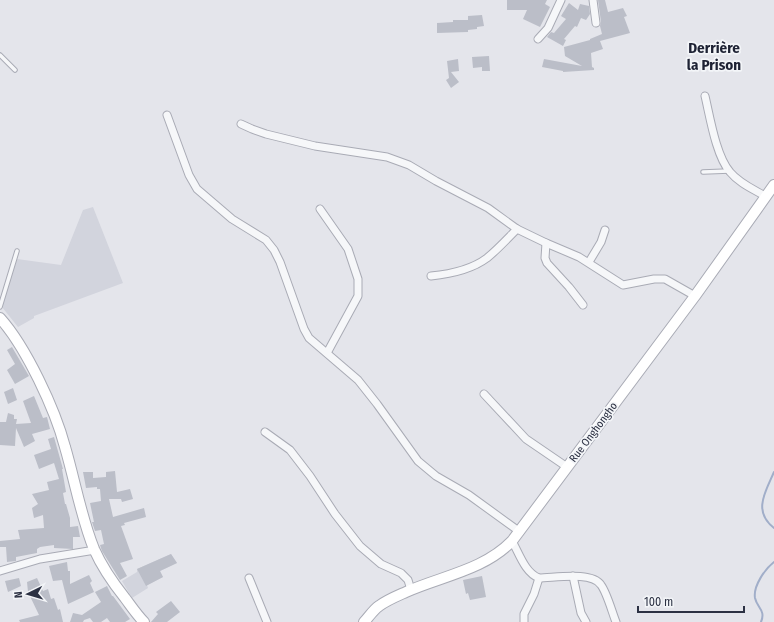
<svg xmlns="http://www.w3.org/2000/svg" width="774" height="622" font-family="'Fira Sans Condensed',sans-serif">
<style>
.built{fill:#d2d4dd}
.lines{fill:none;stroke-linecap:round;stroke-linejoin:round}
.stream{stroke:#a1aec9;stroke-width:2}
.building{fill:#bbbec8}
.service-casing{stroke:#a9abb5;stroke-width:5.5}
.minor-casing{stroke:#a9abb5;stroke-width:9}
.secondary-casing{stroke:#a9abb5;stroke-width:12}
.service{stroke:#f6f7f9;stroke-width:3.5}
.minor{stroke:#f6f7f9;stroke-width:7}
.secondary{stroke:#fff;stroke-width:10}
.labels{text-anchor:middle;stroke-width:3.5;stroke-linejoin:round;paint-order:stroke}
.street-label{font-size:11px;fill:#2c3143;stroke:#f3f5f8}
.district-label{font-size:15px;font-weight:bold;fill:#1e2234;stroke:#f3f5f8}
</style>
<rect width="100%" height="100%" fill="#e4e5eb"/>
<g class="built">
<polygon points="93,207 123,283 34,316 34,318 18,327 2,307 17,259 61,265 83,210"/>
<polygon points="171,554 177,563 160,571 163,577 147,585 148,588 132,598 122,581 137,572 137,569"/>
</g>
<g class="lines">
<g class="stream">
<path d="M774,472c-8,19 -22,39 0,56"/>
<path d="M761,622c5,-12 -4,-14 -6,-24 -2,-12 10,-29 19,-36"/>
</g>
</g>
<g class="building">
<polygon points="507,0 547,0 545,4 550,7 540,27 523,19 527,10 507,10"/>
<polygon points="598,0 605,0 608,12 623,8 627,16 624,17 630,33 600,41 603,49 591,53 592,67 594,68 594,70 563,72 563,71 542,67 544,59 582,66 565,56 564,47 590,40 590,39 602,34 600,26 601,22"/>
<polygon points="569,3 578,10 580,4 589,6 590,14 586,20 581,18 577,27 575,26 564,39 566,40 563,46 547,37 551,32 554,33 566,19 561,16"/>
<polygon points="482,15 484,26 477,27 477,29 468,30 468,32 437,33 437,23 453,22 453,20 468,20 468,16"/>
<polygon points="489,56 490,71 482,71 482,67 473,68 472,57"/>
<polygon points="458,59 459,71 451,72 459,82 451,88 446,80 449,78 447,61"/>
<polygon points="12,347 29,376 15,384 7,370 15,364 7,350"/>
<polygon points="13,388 17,400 8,404 4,392"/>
<polygon points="34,396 43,418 47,417 50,429 32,434 35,441 24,447 16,428 15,446 0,445 0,422 6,422 8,413 14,415 14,419 17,419 16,424 31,423 23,401"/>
<polygon points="54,437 63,469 62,469 66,492 63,493 65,504 66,504 70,518 70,527 78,526 80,537 73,537 73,549 54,548 54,545 40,547 37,549 37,553 16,557 16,561 7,562 6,547 0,547 0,541 20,539 18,530 44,528 43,515 34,518 32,508 38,504 32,494 49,490 47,482 59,479 54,463 39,469 34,455 51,449 48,439"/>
<polygon points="115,471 117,492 130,489 133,499 122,502 121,499 109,499 113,517 144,508 146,517 124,523 125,525 121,526 133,559 120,563 127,576 120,580 102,551 100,545 104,544 101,530 95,531 92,522 94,522 90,503 101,501 100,489 97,489 97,487 86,488 83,472 93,472 93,478 106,477 106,472"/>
<polygon points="171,554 177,563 160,571 163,577 146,586 137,569"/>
<polygon points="67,562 68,571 70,571 70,584 89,575 92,581 90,583 94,592 68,604 62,580 53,581 49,566"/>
<polygon points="482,576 486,597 470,600 468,593 466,594 463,580"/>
<polygon points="19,578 21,586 8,592 5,581"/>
<polygon points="37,578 43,591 48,589 51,599 54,598 58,610 60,609 63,622 20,622 19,620 39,615 28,592 27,582"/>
<polygon points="107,586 112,596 113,596 130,619 125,622 110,622 107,618 101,622 93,622 90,618 84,620 83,622 70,622 73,613 82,615 101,602 95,592"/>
<polygon points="171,601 180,612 167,622 151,622 158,614 156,612"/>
</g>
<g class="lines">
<defs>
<g id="service">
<polyline points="0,55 15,70"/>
<polyline points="703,172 729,171"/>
<polyline points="0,307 17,251"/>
</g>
<g id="minor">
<polyline points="593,0 596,23"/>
<polyline points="538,39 548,28 561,0"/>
<path d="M705,96c5,21 11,60 25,76 9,11 23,17 35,24"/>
<polyline points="167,115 189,175 197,189 232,219 266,240 274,250 280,262 304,329 309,338 358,380 377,404 418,461 436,476 469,495 520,532"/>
<polyline points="241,124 252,129 266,134 315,146 387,157 409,165 436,181 488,208 517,229 546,243 579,257 623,285 654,279 665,279 695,296"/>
<polyline points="320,209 348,249 358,279 358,296 327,353"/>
<polyline points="546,243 545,258 547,263 569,287 583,305"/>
<polyline points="589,262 601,242 605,230"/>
<path d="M431,276c20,-2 40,-6 56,-18 11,-9 21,-20 30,-29"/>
<polyline points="484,394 526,439 567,467"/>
<polyline points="265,432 290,450 310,476 335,514 360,546 381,564 401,573 408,580 411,590"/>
<path d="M512,541c7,12 13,32 27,37 15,0 53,-7 62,7 6,8 11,27 15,37"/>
<polyline points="0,571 40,559 95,550"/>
<polyline points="573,576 581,613 586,622"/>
<polyline points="249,578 267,622"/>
<polyline points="524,622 524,614 534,594 539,578"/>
</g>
<g id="secondary">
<path d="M0,318c26,29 55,91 65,129 10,34 16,70 29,102 8,18 19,34 31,49 6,8 12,17 19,24"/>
<path d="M364,622c5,-5 9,-12 15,-16 8,-6 18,-10 27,-14 36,-16 78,-22 106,-51l183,-245 79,-111"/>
</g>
</defs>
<use href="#service" class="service-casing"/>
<use href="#minor" class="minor-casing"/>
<use href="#secondary" class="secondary-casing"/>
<use href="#service" class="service"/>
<use href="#minor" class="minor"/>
<use href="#secondary" class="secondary"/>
</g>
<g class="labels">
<g class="street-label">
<text transform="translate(593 432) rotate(-53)" y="4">Rue Onghongho</text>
</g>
<g class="district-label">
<text x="714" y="53">Derrière<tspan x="714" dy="17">la Prison</tspan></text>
</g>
</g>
<g transform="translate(28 594) rotate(265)" stroke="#f3f5f8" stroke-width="3" paint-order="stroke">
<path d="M0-3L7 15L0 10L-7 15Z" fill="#2c3143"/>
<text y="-6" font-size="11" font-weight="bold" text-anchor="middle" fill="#2c3143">N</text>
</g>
<path d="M638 606v6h106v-6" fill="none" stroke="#2c3143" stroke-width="2"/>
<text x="644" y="606" font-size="12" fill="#2c3143" stroke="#f3f5f8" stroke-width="3" paint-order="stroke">100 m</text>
</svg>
